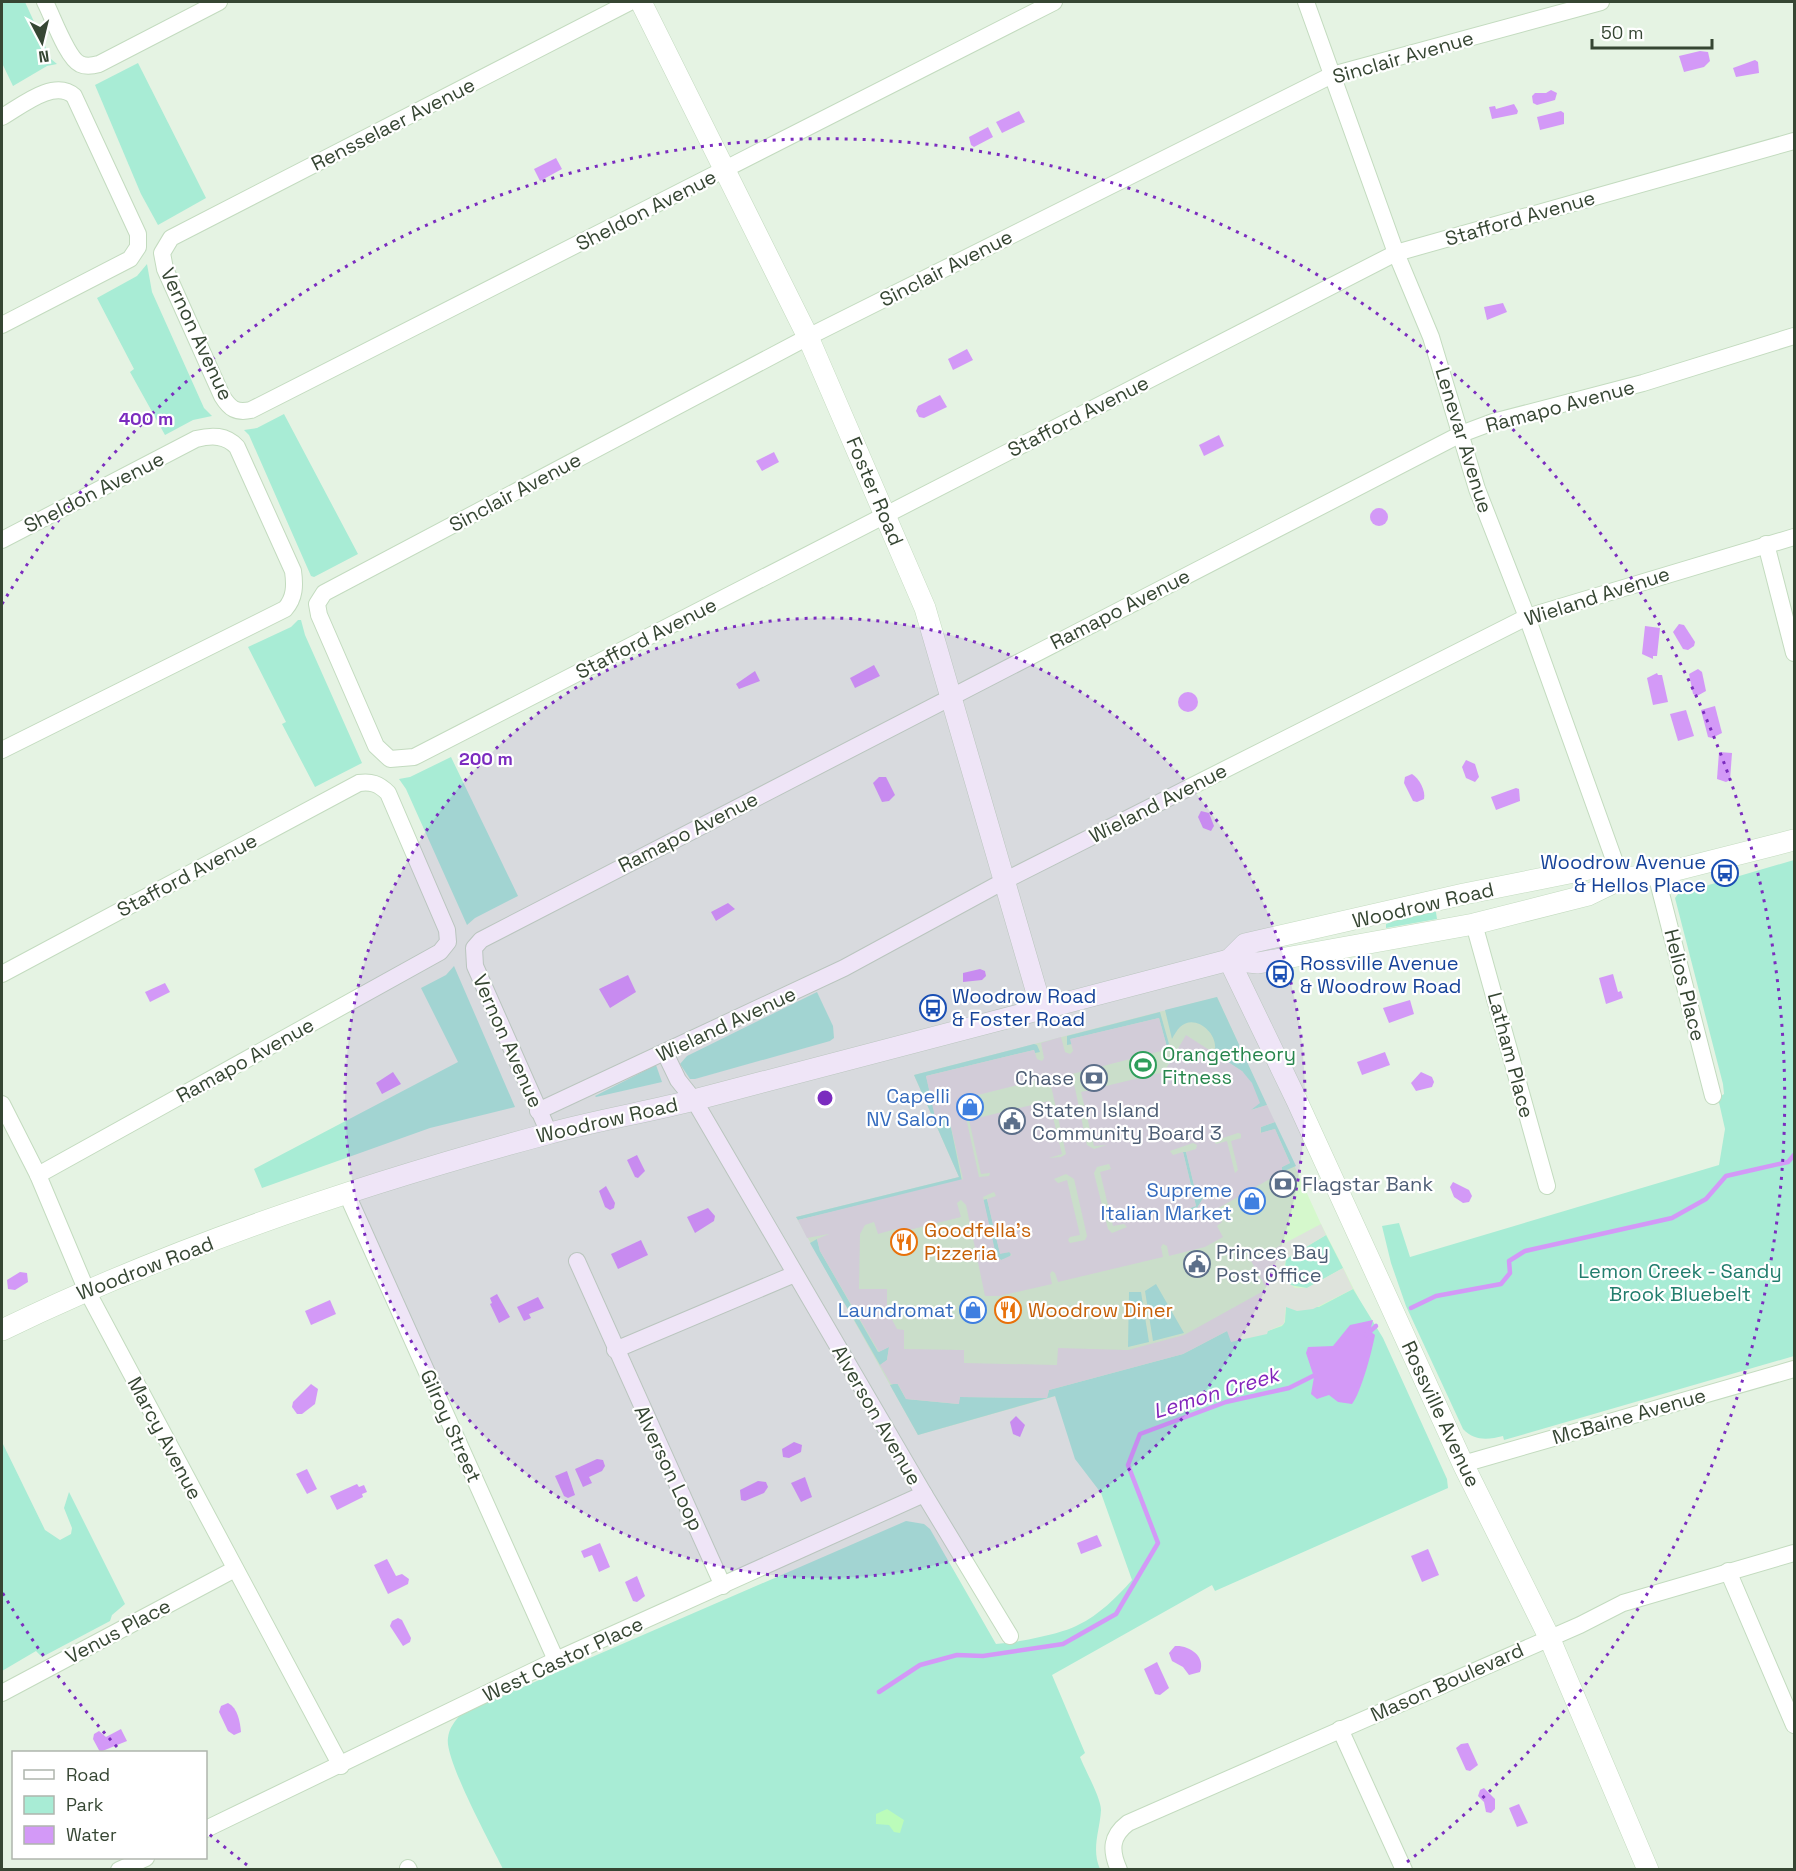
<svg xmlns="http://www.w3.org/2000/svg" width="1796" height="1871" font-family="'Space Grotesk',sans-serif">
<style>
.commercial{fill:#d5f8cc}
.green{fill:#a8ecd5}
.sand{fill:#bbfcba}
.parking{fill:#dee3dc;fill-rule:evenodd}
.water{fill:#d399f7}
.lines{fill:none;stroke-linecap:round;stroke-linejoin:round}
.stream{stroke:#d399f7;stroke-width:4.5}
.minor-casing{stroke:#c3dbbf;stroke-width:18}
.tertiary-casing{stroke:#c3dbbf;stroke-width:22}
.minor{stroke:#fff;stroke-width:16}
.tertiary{stroke:#fff;stroke-width:21}
.ring{fill:none;stroke:#7b2cbf;stroke-width:3;stroke-dasharray:3 6}
.labels{text-anchor:middle;stroke-width:4.5;stroke-linejoin:round;paint-order:stroke}
.street-label{font-size:20px;fill:#364633;stroke:#fff}
.transit-label{font-size:20px;fill:#164399;stroke:#fff;text-anchor:start}
.leisure-label{font-size:20px;fill:#27864d;stroke:#fff;text-anchor:start}
.service-label{font-size:20px;fill:#4e5e75;stroke:#fff;text-anchor:start}
.shop-label{font-size:20px;fill:#366cbe;stroke:#fff;text-anchor:end}
.food-label{font-size:20px;fill:#c56008;stroke:#fff;text-anchor:start}
.park-label{font-size:20px;fill:#217d6d;stroke:#fff}
.water-label{font-size:21px;font-style:italic;fill:#8223bb;stroke:#fff}
.centre{fill:#7b2cbf;stroke:#fff;stroke-width:3}
.ring-label{font-size:18px;text-anchor:middle;font-weight:bold;fill:#7b2cbf;stroke:#fff;stroke-width:4.5;stroke-linejoin:round;paint-order:stroke}
</style>
<rect width="100%" height="100%" fill="#e5f3e3"/>
<polygon class="commercial" points="1217,997 1321,1224 1364,1309 918,1435 796,1217 959,1177 914,1075"/>
<g class="green">
<polygon points="2,2 25,2 51,59 57,64 47,66 13,86 2,63"/>
<polygon points="138,63 206,198 158,225 141,194 95,85"/>
<polygon points="147,264 152,292 204,408 212,416 193,420 165,435 130,372 134,369 97,298 137,276"/>
<polygon points="284,414 358,554 314,577 311,576 249,435 244,430 257,428"/>
<polygon points="298,620 301,620 305,635 362,763 315,787 282,724 286,722 248,647 291,627"/>
<polygon points="451,757 518,896 475,918 467,925 406,789 399,779 410,777"/>
<path d="M1794,860v496l-290,84 -1,-4c-15,4 -29,5 -40,-7l-57,-123 -15,-43 -9,-37 17,-3 11,34 309,-92 6,-36 -7,-31 6,-4 -1,-10 -48,-186 3,-4z"/>
<polygon points="1435,906 1437,919 1386,928 1386,924"/>
<polygon points="454,966 515,1107 430,1128 262,1188 254,1169 458,1062 421,988 446,975"/>
<polygon points="817,992 833,1026 834,1038 830,1041 695,1079 690,1079 680,1064 687,1056"/>
<path d="M1217,997l50,108 -16,5 -8,-38 -29,-19c7,-18 -19,-41 -34,-26 -3,3 -6,8 -8,12l-7,-29z"/>
<polygon points="1160,1012 1169,1044 1167,1047 1159,1018 1071,1039 1072,1044 1067,1045 1067,1036"/>
<polygon points="1034,1044 1037,1045 1040,1052 1035,1053 1034,1050 926,1076 937,1122 949,1118 962,1181 798,1220 796,1217 959,1177 914,1075"/>
<polygon points="656,1065 662,1082 596,1097 595,1096"/>
<polygon points="1275,1122 1296,1166 1282,1172 1282,1167 1290,1163 1275,1129 1261,1133 1261,1127"/>
<polygon points="1183,1152 1186,1152 1196,1193 1207,1192 1197,1208 1187,1214 1184,1210 1196,1206"/>
<polygon points="987,1199 1000,1253 1011,1252 1010,1258 1001,1260 996,1256 983,1200"/>
<polygon points="1326,1235 1343,1268 1307,1288 1290,1285 1284,1276 1286,1259"/>
<polygon points="817,1239 820,1251 878,1352 889,1347 887,1360 880,1365 810,1243"/>
<polygon points="1156,1284 1184,1333 1153,1341 1145,1291"/>
<path d="M1353,1289l30,49 64,141 1,9 -233,103 -3,-6 -160,90 33,78 -5,4c5,13 21,41 21,53 -1,20 -10,39 -1,59h-597c-11,-23 -59,-110 -55,-131 1,-10 7,-17 13,-24l445,-193 18,3 6,5 66,115c19,-1 66,-10 82,-19 21,-10 39,-28 54,-45l-31,-87 -26,-34 -20,-63 -137,39 -28,-50 7,-2 9,16 52,5 2,-7 87,1 2,-8 134,-36 44,-23h41l14,-5 3,-4 1,-15h33z"/>
<polygon points="1129,1292 1141,1292 1149,1342 1128,1347"/>
<polygon points="2,1442 45,1530 60,1540 71,1534 72,1528 64,1508 69,1492 125,1604 112,1615 110,1621 42,1657 36,1651 2,1671"/>
</g>
<polygon class="sand" points="887,1809 904,1820 900,1833 894,1832 889,1825 876,1824 876,1814"/>
<path class="parking" d="M1159,1018l8,29 -2,3 -93,24 15,71 7,4 13,-4 -13,1 -13,-54 83,-20 22,-37 56,36 10,12 8,20 -9,7 16,-5 8,17 -14,5 -1,6 15,-4 15,34 -8,4v5l-67,38 7,12 -5,4 6,11 -18,10 -36,9 -2,-10 -4,-2 -2,3 2,10 -105,25 -3,-9 -3,-2 -2,3 2,10 -52,12h-15l-19,-91 -5,-5 -4,3 4,14 -64,16 -1,-4 -18,5 -4,-12 -9,3 -5,9 -1,55h28v21l10,19 7,1v19l60,1v13l93,2 1,-17 70,2 56,-15 83,-46 -16,-28 70,-37 5,11 -40,24 -3,12 2,9 10,8h12l36,-20 10,21 -40,20 -16,2 -11,-4 -2,17 -16,7 -1,3 -36,8 -4,-11 -44,23 -134,36 -2,8 -87,-1 -1,7 -53,-5 -8,-15h-7l-11,-19 7,-5 2,-13 -10,5 -59,-101 -3,-12 12,-5 -22,4 -9,-18 165,-41 -14,-61 -13,4 -10,-46 108,-26 3,9 5,2 2,-3 -3,-15 20,-6 4,15 5,2 3,-3 -3,-12zM1042,1079l8,2 16,73 -5,3 -12,1 13,-4 -13,-53 -80,19 12,54 9,-1 -1,3 -10,1 -17,-78zM1238,1133l3,1v4l-10,3 7,29 -3,3 -8,-32 -11,3 -2,-3zM1193,1143l4,2 -1,4 -10,3 10,42 11,-2 -10,16 -10,6 -2,-4 11,-4 -13,-54 -10,3 -3,-4zM1109,1164l2,5 -11,3 13,54 11,-2 3,3 -15,6 -4,-4 -14,-56 3,-6zM1066,1174l8,5 13,57 -2,4 -15,3 -2,-3 2,-3 10,-2 -13,-55 -9,3 -4,-4zM994,1192l2,4 -9,3 13,55 9,-2 3,3 -11,5 -5,-5 -13,-58z"/>
<g class="water">
<polygon points="1700,51 1708,52 1710,61 1704,67 1684,72 1679,56"/>
<polygon points="1755,60 1758,62 1759,73 1736,77 1733,68"/>
<polygon points="1551,90 1557,93 1555,100 1537,105 1533,103 1532,96 1535,93 1546,93"/>
<polygon points="1514,104 1518,111 1517,114 1492,119 1489,107 1495,106 1496,109"/>
<polygon points="1019,111 1025,122 1002,133 996,122"/>
<polygon points="1561,111 1564,113 1564,124 1540,130 1537,117"/>
<polygon points="988,127 993,137 974,147 971,145 969,137"/>
<polygon points="556,158 562,169 540,181 534,169"/>
<polygon points="1503,303 1507,312 1487,320 1484,307"/>
<polygon points="967,349 973,360 953,370 948,359"/>
<polygon points="940,395 947,407 924,418 919,417 916,411 918,406"/>
<polygon points="1219,435 1224,446 1204,456 1199,445"/>
<polygon points="774,452 779,462 762,471 756,461"/>
<circle cx="1379" cy="517" r="9"/>
<polygon points="1679,624 1684,625 1695,642 1694,646 1688,650 1683,649 1673,632"/>
<polygon points="1645,626 1660,628 1657,656 1653,656 1653,659 1642,654"/>
<polygon points="874,665 880,676 855,688 850,678"/>
<polygon points="1698,669 1702,672 1706,691 1697,696 1693,694 1689,674"/>
<polygon points="755,671 760,681 739,689 736,684"/>
<polygon points="1657,673 1658,675 1662,675 1668,702 1653,705 1647,678"/>
<circle cx="1188" cy="702" r="10"/>
<polygon points="1715,706 1722,733 1712,738 1708,737 1701,710"/>
<polygon points="1686,710 1694,736 1678,741 1670,714"/>
<polygon points="1719,752 1732,753 1730,780 1726,782 1717,779"/>
<polygon points="1466,760 1475,764 1479,777 1475,782 1466,778 1462,767"/>
<path d="M1412,774c7,4 14,17 12,25l-7,3 -4,-1 -9,-18 1,-6z"/>
<polygon points="879,777 886,777 895,795 889,801 882,802 873,783"/>
<polygon points="1516,788 1519,789 1520,801 1496,810 1491,797"/>
<polygon points="1201,811 1209,813 1214,826 1211,831 1203,828 1198,817"/>
<polygon points="728,903 735,909 716,921 711,912"/>
<polygon points="980,969 985,971 986,976 982,980 963,982 963,973"/>
<polygon points="1613,974 1618,992 1621,991 1623,998 1606,1004 1599,978"/>
<polygon points="628,975 636,992 610,1008 599,989"/>
<polygon points="165,983 170,992 150,1002 145,992"/>
<polygon points="1410,1000 1414,1014 1389,1023 1383,1008"/>
<polygon points="1385,1052 1390,1065 1362,1075 1357,1062"/>
<polygon points="393,1072 401,1084 382,1094 376,1083"/>
<polygon points="1421,1072 1432,1077 1434,1082 1432,1087 1416,1091 1411,1083"/>
<polygon points="637,1155 645,1171 638,1178 635,1177 627,1160"/>
<polygon points="1453,1182 1469,1190 1472,1196 1469,1202 1463,1203 1454,1197 1450,1187"/>
<polygon points="606,1186 615,1203 614,1208 610,1210 605,1207 599,1191"/>
<polygon points="708,1208 715,1216 714,1221 695,1233 687,1217"/>
<polygon points="641,1240 648,1255 618,1269 611,1254"/>
<polygon points="20,1272 27,1273 28,1282 15,1290 8,1289 7,1280"/>
<polygon points="497,1294 510,1317 499,1323 490,1304 492,1303 490,1298"/>
<polygon points="538,1297 544,1308 529,1314 531,1318 524,1321 517,1307"/>
<polygon points="330,1300 336,1314 311,1325 305,1311"/>
<path d="M1373,1320l-3,11 5,4c-3,16 -14,58 -23,69l-14,-2 -9,-7 -12,4 -6,-5 3,-17 -8,-24 2,-6 25,-1 17,-21z"/>
<polygon points="311,1384 318,1389 315,1404 302,1414 297,1414 292,1407 293,1402"/>
<polygon points="1016,1416 1025,1425 1020,1437 1013,1434 1010,1422"/>
<polygon points="794,1442 802,1445 801,1452 789,1458 783,1457 782,1449"/>
<polygon points="597,1459 603,1460 605,1466 602,1471 589,1477 592,1483 583,1487 575,1469"/>
<polygon points="307,1469 317,1489 307,1494 296,1474"/>
<polygon points="567,1471 575,1495 568,1498 564,1496 555,1476"/>
<polygon points="805,1477 812,1497 801,1502 791,1483"/>
<polygon points="758,1481 766,1482 768,1487 764,1493 745,1501 741,1500 740,1490"/>
<polygon points="357,1484 359,1487 364,1485 367,1492 362,1494 363,1497 337,1510 330,1496"/>
<polygon points="1097,1535 1102,1546 1081,1554 1077,1543"/>
<polygon points="600,1543 610,1567 599,1572 592,1555 584,1558 581,1551"/>
<polygon points="1428,1549 1439,1575 1422,1582 1411,1556"/>
<polygon points="387,1559 396,1576 402,1574 409,1579 408,1584 388,1594 374,1565"/>
<polygon points="637,1576 645,1596 637,1602 633,1601 625,1582"/>
<polygon points="398,1618 402,1620 411,1638 410,1642 403,1646 390,1626 392,1621"/>
<path d="M1175,1646c14,-1 31,10 25,26l-11,3 -6,-8 -11,-6 -3,-8z"/>
<polygon points="1157,1662 1169,1688 1160,1695 1155,1694 1144,1669"/>
<path d="M228,1703c10,5 12,19 13,29l-7,3 -6,-4 -9,-19 2,-6z"/>
<polygon points="121,1729 127,1741 100,1752 93,1739 94,1734 99,1731 106,1737"/>
<polygon points="1468,1743 1478,1765 1470,1771 1466,1770 1456,1748 1461,1744"/>
<polygon points="1484,1788 1495,1799 1495,1809 1491,1813 1486,1812 1484,1802 1478,1796 1480,1790"/>
<polygon points="1519,1804 1528,1823 1517,1827 1509,1808"/>
</g>
<g class="lines">
<g class="stream">
<polyline points="1411,1308 1436,1296 1501,1284 1510,1273 1509,1261 1525,1251 1672,1218 1706,1199 1726,1176 1788,1162 1794,1155"/>
<polyline points="1366,1335 1376,1326"/>
<polyline points="879,1692 920,1665 957,1655 983,1656 1063,1644 1116,1614 1158,1543 1128,1465 1140,1434 1226,1402 1289,1388 1317,1374"/>
</g>
<defs>
<g id="minor">
<path d="M45,2c7,13 22,56 35,62 6,3 12,2 19,0l120,-62"/>
<path d="M630,2l-459,236 -9,15 3,16 57,127c8,13 14,17 29,14l803,-408"/>
<polyline points="1306,2 1396,253 1431,337 1477,489 1527,617 1621,879"/>
<polyline points="1601,2 1332,75 808,337 324,593 317,604 319,615 376,746 390,759 414,757 1396,253 1794,141"/>
<path d="M2,117c18,-10 52,-39 72,-21l64,138v13l-8,12 -128,66"/>
<path d="M2,540l194,-101c16,-4 30,-4 41,8l56,124c2,14 2,27 -8,38l-283,141"/>
<polyline points="1766,544 1794,653"/>
<polyline points="1656,874 1713,1096"/>
<polyline points="1474,924 1547,1186"/>
<path d="M2,974l357,-191c12,-2 20,1 29,10l59,137 1,12 -8,10 -402,223"/>
<polyline points="665,1053 678,1080 694,1100 924,1494 1010,1636"/>
<polyline points="2,1104 38,1175 86,1289 341,1766"/>
<polyline points="538,1111 844,968 1006,880 1527,617 1794,537"/>
<polyline points="549,1133 475,966 474,948 481,940 1461,434 1493,422 1643,383 1794,336"/>
<polyline points="346,1192 556,1660"/>
<polyline points="577,1261 723,1586"/>
<polyline points="615,1350 795,1274"/>
<polyline points="1463,1464 1794,1369"/>
<polyline points="1728,1571 1794,1725"/>
<polyline points="2,1693 235,1569"/>
<polyline points="1340,1729 1404,1870"/>
<polyline points="206,1829 556,1660 924,1494"/>
<polyline points="408,1868 409,1870"/>
<polyline points="119,1870 146,1858"/>
<path d="M1119,1870c-9,-20 -8,-34 9,-47l452,-198 43,-22 171,-50"/>
</g>
<g id="tertiary">
<polyline points="641,2 808,337 925,608 1041,1007"/>
<polyline points="1229,960 1297,1101 1463,1464 1549,1637 1648,1870"/>
<polyline points="1229,960 1245,944 1464,894 1594,868 1621,879"/>
<path d="M2,1330c173,-84 359,-146 545,-196 50,-14 101,-22 151,-35 177,-47 354,-94 531,-139l29,3 216,-39 114,-29 33,-16 47,-7 126,-32"/>
</g>
</defs>
<use href="#minor" class="minor-casing"/>
<use href="#tertiary" class="tertiary-casing"/>
<use href="#minor" class="minor"/>
<use href="#tertiary" class="tertiary"/>
</g>
<circle cx="825" cy="1098" r="480" fill="#7b2cbf" fill-opacity=".12"/>
<g class="ring">
<circle cx="825" cy="1098" r="480"/>
<path d="M247 1865A960 960 0 0 1 208 1833M117 1747A960 960 0 0 1 2 1592M2 604A960 960 0 1 1 1403 1865"/>
</g>
<defs>
<symbol id="bus-ring" viewBox="-11 -11 22 22"><circle r="9.5" fill="#fff" stroke="#1a4fb4" stroke-width="1.5"/><path d="M-5-6H5V4H4V6H2V4H-2V6H-4V4H-5ZM-3.5-4V0h7V-4ZM-3.5 1.2v1.5H-2V1.2ZM2 1.2v1.5H3.5V1.2Z" fill="#1a4fb4"/></symbol>
<symbol id="stadium-ring" viewBox="-11 -11 22 22"><circle r="9.5" fill="#fff" stroke="#2e9e5b" stroke-width="1.5"/><path d="M0-5a6.5 5 0 1 0 0 10a6.5 5 0 1 0 0-10ZM-3.5-1.8h7v3.6h-7Z" fill="#2e9e5b"/></symbol>
<symbol id="bank-ring" viewBox="-11 -11 22 22"><circle r="9.5" fill="#fff" stroke="#5c6f8a" stroke-width="1.5"/><path d="M-6-4H6V4H-6ZM0-2.3a2.3 2.3 0 1 0 0 4.6a2.3 2.3 0 1 0 0-4.6Z" fill="#5c6f8a"/></symbol>
<symbol id="shop-ring" viewBox="-11 -11 22 22"><circle r="9.5" fill="#fff" stroke="#3f7fe0" stroke-width="1.5"/><path d="M-5-2.5h2.3a2.7 3.5 0 0 1 5.4 0H5L5.5 6h-11ZM-1.5-2.5h3a1.5 2.3 0 0 0-3 0Z" fill="#3f7fe0"/></symbol>
<symbol id="civic-ring" viewBox="-11 -11 22 22"><circle r="9.5" fill="#fff" stroke="#5c6f8a" stroke-width="1.5"/><path d="M-.6-6.5H3V-4.5H.6V-3L4-1V1h2V6H-6V1h2V-1L-.6-3ZM-1.2 2.5V6h2.4V2.5Z" fill="#5c6f8a"/></symbol>
<symbol id="restaurant-ring" viewBox="-11 -11 22 22"><circle r="9.5" fill="#fff" stroke="#e8710a" stroke-width="1.5"/><path d="M-5-6h1v4h1v-4h1v4h1v-4h1v5L-1.5 .5V6h-2V.5L-5-1ZM5-6V6H3V1.5H1.5Q1.5-4 5-6Z" fill="#e8710a"/></symbol>
</defs>
<g fill-rule="evenodd">
<use href="#bus-ring" x="1710" y="858" width="30" height="30"/>
<use href="#bus-ring" x="1265" y="959" width="30" height="30"/>
<use href="#bus-ring" x="918" y="993" width="30" height="30"/>
<use href="#stadium-ring" x="1128" y="1050" width="30" height="30"/>
<use href="#bank-ring" x="1079" y="1063" width="30" height="30"/>
<use href="#shop-ring" x="955" y="1092" width="30" height="30"/>
<use href="#civic-ring" x="997" y="1106" width="30" height="30"/>
<use href="#bank-ring" x="1268" y="1169" width="30" height="30"/>
<use href="#shop-ring" x="1237" y="1186" width="30" height="30"/>
<use href="#restaurant-ring" x="889" y="1227" width="30" height="30"/>
<use href="#civic-ring" x="1182" y="1249" width="30" height="30"/>
<use href="#shop-ring" x="958" y="1295" width="30" height="30"/>
<use href="#restaurant-ring" x="993" y="1295" width="30" height="30"/>
</g>
<g class="labels">
<g class="street-label">
<text transform="translate(1403 57) rotate(-16)" y="7">Sinclair Avenue</text>
<text transform="translate(393 124) rotate(-27)" y="7">Rensselaer Avenue</text>
<text transform="translate(646 210) rotate(-27)" y="7">Sheldon Avenue</text>
<text transform="translate(1520 218) rotate(-16)" y="7">Stafford Avenue</text>
<text transform="translate(946 268) rotate(-27)" y="7">Sinclair Avenue</text>
<text transform="translate(197 334) rotate(65)" y="7">Vernon Avenue</text>
<text transform="translate(1560 406) rotate(-15)" y="7">Ramapo Avenue</text>
<text transform="translate(1078 416) rotate(-27)" y="7">Stafford Avenue</text>
<text transform="translate(1464 440) rotate(73)" y="7">Lenevar Avenue</text>
<text transform="translate(875 491) rotate(67)" y="7">Foster Road</text>
<text transform="translate(94 492) rotate(-27)" y="7">Sheldon Avenue</text>
<text transform="translate(515 492) rotate(-28)" y="7">Sinclair Avenue</text>
<text transform="translate(1597 596) rotate(-18)" y="7">Wieland Avenue</text>
<text transform="translate(1120 609) rotate(-27)" y="7">Ramapo Avenue</text>
<text transform="translate(646 638) rotate(-27)" y="7">Stafford Avenue</text>
<text transform="translate(1158 803) rotate(-27)" y="7">Wieland Avenue</text>
<text transform="translate(688 832) rotate(-27)" y="7">Ramapo Avenue</text>
<text transform="translate(187 875) rotate(-28)" y="7">Stafford Avenue</text>
<text transform="translate(1423 905) rotate(-13)" y="7">Woodrow Road</text>
<text transform="translate(1685 985) rotate(76)" y="7">Helios Place</text>
<text transform="translate(726 1024) rotate(-25)" y="7">Wieland Avenue</text>
<text transform="translate(508 1041) rotate(66)" y="7">Vernon Avenue</text>
<text transform="translate(1511 1055) rotate(75)" y="7">Latham Place</text>
<text transform="translate(245 1060) rotate(-29)" y="7">Ramapo Avenue</text>
<text transform="translate(607 1120) rotate(-13)" y="7">Woodrow Road</text>
<text transform="translate(145 1268) rotate(-21)" y="7">Woodrow Road</text>
<text transform="translate(1441 1414) rotate(65)" y="7">Rossville Avenue</text>
<text transform="translate(877 1415) rotate(60)" y="7">Alverson Avenue</text>
<text transform="translate(1629 1416) rotate(-16)" y="7">McBaine Avenue</text>
<text transform="translate(451 1426) rotate(66)" y="7">Gilroy Street</text>
<text transform="translate(165 1438) rotate(62)" y="7">Marcy Avenue</text>
<text transform="translate(669 1468) rotate(65)" y="7">Alverson Loop</text>
<text transform="translate(118 1631) rotate(-28)" y="7">Venus Place</text>
<text transform="translate(563 1659) rotate(-25)" y="7">West Castor Place</text>
<text transform="translate(1447 1682) rotate(-24)" y="7">Mason Boulevard</text>
</g>
<g class="transit-label">
<text x="1706" y="869" text-anchor="end">Woodrow Avenue<tspan x="1706" dy="23">&amp; Hellos Place</tspan></text>
<text x="1300" y="970">Rossville Avenue<tspan x="1300" dy="23">&amp; Woodrow Road</tspan></text>
<text x="952" y="1003">Woodrow Road<tspan x="952" dy="23">&amp; Foster Road</tspan></text>
</g>
<g class="leisure-label">
<text x="1162" y="1061">Orangetheory<tspan x="1162" dy="23">Fitness</tspan></text>
</g>
<g class="service-label">
<text x="1074" y="1085" text-anchor="end">Chase</text>
<text x="1032" y="1117">Staten Island<tspan x="1032" dy="23">Community Board 3</tspan></text>
<text x="1302" y="1191">Flagstar Bank</text>
<text x="1216" y="1259">Princes Bay<tspan x="1216" dy="23">Post Office</tspan></text>
</g>
<g class="shop-label">
<text x="950" y="1103">Capelli<tspan x="950" dy="23">NV Salon</tspan></text>
<text x="1232" y="1197">Supreme<tspan x="1232" dy="23">Italian Market</tspan></text>
<text x="954" y="1317">Laundromat</text>
</g>
<g class="food-label">
<text x="924" y="1237">Goodfella's<tspan x="924" dy="23">Pizzeria</tspan></text>
<text x="1028" y="1317">Woodrow Diner</text>
</g>
<g class="park-label">
<text x="1680" y="1278">Lemon Creek - Sandy<tspan x="1680" dy="23">Brook Bluebelt</tspan></text>
</g>
<g class="water-label">
<text transform="translate(1216 1393) rotate(-17)" y="7">Lemon Creek</text>
</g>
</g>
<circle cx="825" cy="1098" r="9" class="centre"/>
<g class="ring-label">
<text x="146" y="425">400 m</text>
<text x="486" y="765">200 m</text>
</g>
<rect width="1796" height="1871" fill="none" stroke="#364633" stroke-width="6"/>
<rect x="12" y="1751" width="195" height="108" fill="#ffffff" stroke="#afb5ad" stroke-width="1.5"/>
<rect x="24" y="1770" width="30" height="9" fill="#ffffff" stroke="#afb5ad" stroke-width="1.5"/>
<text x="66" y="1781" font-size="18" fill="#364633">Road</text>
<rect x="24" y="1796" width="30" height="18" fill="#a8ecd5" stroke="#afb5ad" stroke-width="1.5"/>
<text x="66" y="1811" font-size="18" fill="#364633">Park</text>
<rect x="24" y="1826" width="30" height="18" fill="#d399f7" stroke="#afb5ad" stroke-width="1.5"/>
<text x="66" y="1841" font-size="18" fill="#364633">Water</text>
<g transform="translate(42 42) rotate(173)" stroke="#ffffff" stroke-width="4.5" paint-order="stroke">
<path d="M0-4.5L10 22L0 15L-10 22Z" fill="#364633"/>
<text y="-9" font-size="16" font-weight="bold" text-anchor="middle" fill="#364633">N</text>
</g>
<path d="M1592 39v9h120v-9" fill="none" stroke="#364633" stroke-width="3"/>
<text x="1601" y="39" font-size="18" fill="#364633" stroke="#ffffff" stroke-width="4.5" paint-order="stroke">50 m</text>
</svg>
